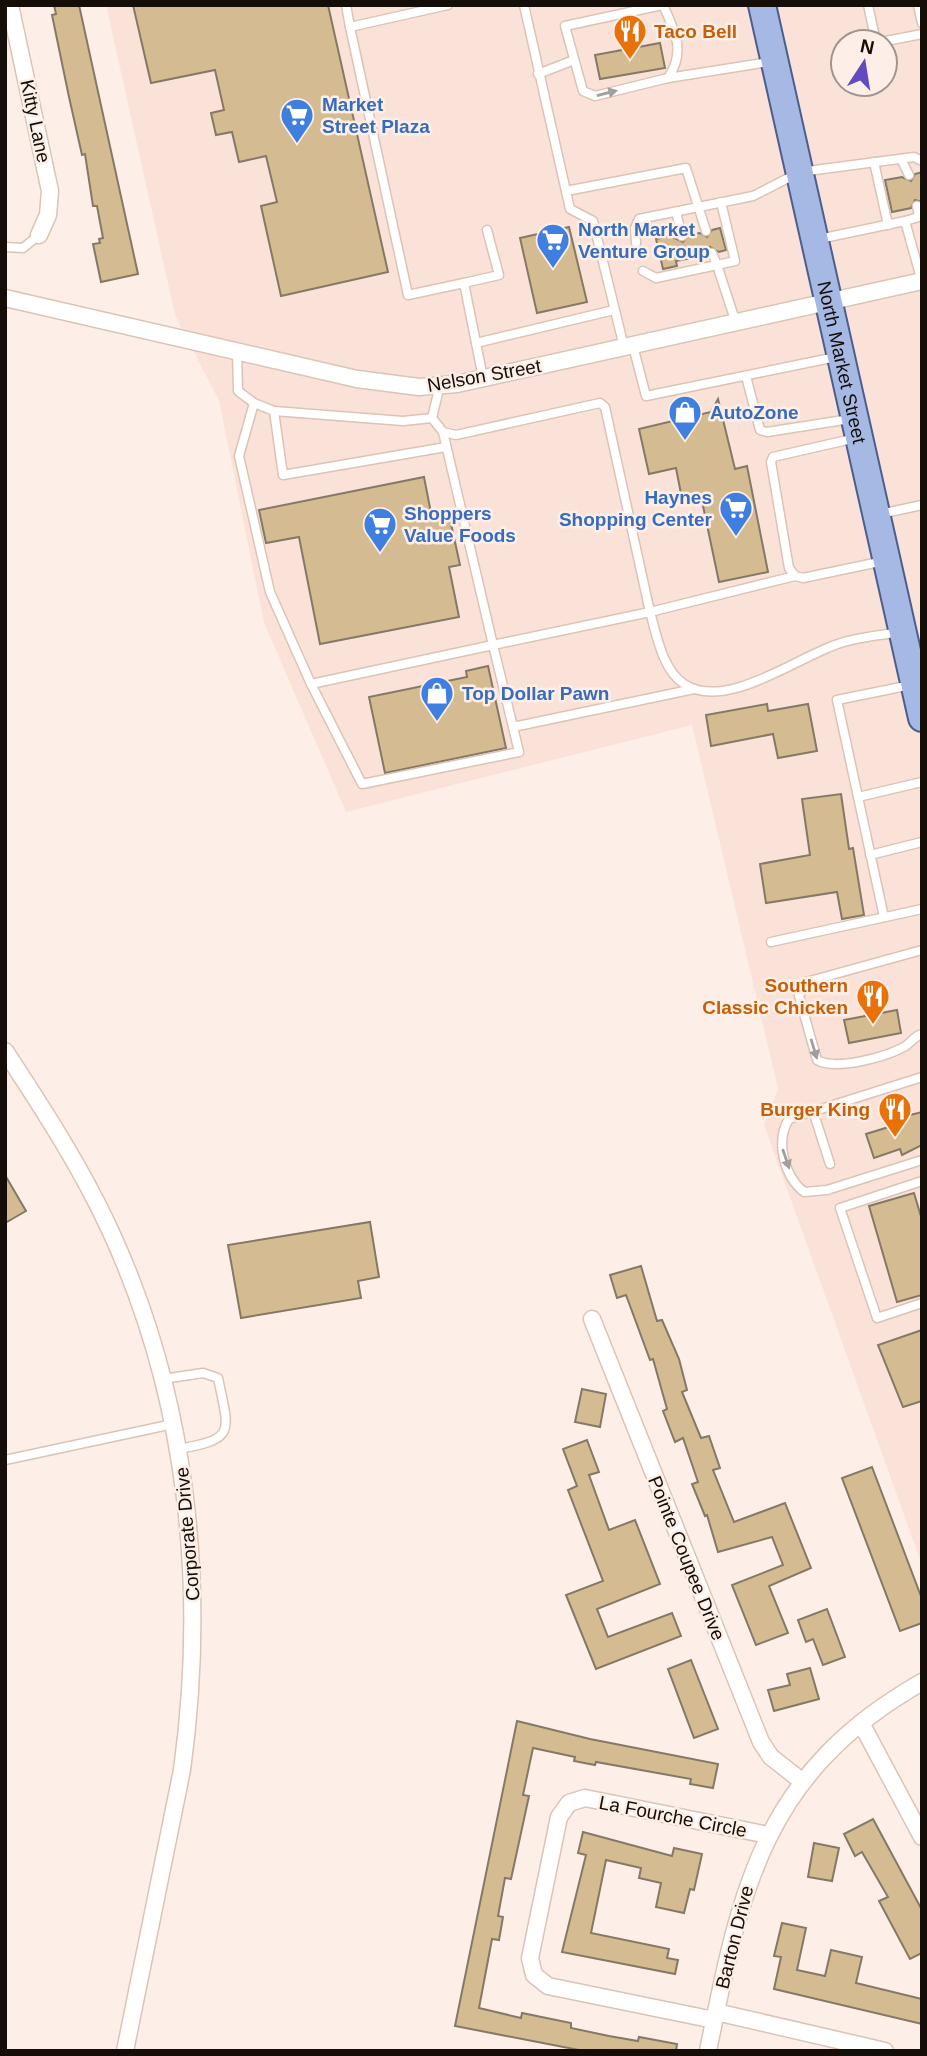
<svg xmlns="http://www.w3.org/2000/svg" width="927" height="2056" font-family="Helvetica,sans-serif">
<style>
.commercial{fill:#fbe2d9;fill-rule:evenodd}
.building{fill:#d5bb91;stroke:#847966;stroke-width:2}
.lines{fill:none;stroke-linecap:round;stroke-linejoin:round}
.service-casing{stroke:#dac4b6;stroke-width:11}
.minor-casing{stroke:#dac4b6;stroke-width:19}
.primary-casing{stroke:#4d5e8c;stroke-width:30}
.service{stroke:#fff;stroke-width:8}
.minor{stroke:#fff;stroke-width:16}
.primary{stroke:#a6b9e5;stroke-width:26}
.oneway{fill:#a19e9c}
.labels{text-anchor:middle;stroke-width:5;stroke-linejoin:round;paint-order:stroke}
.food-label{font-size:19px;font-weight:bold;fill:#c56008;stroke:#fdefe7;text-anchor:end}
.shop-label{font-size:19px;font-weight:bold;fill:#366cbe;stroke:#fdefe7;text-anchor:start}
.street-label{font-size:19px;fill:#140d08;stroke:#fdefe7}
</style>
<rect width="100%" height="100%" fill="#fdefe7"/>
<path class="commercial" d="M106,5h816v1560l-158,-440 14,-36 -86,-364 -346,87 -82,-189 -45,-222 -44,-86zM843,42h42v42h-42z"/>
<g class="building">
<polygon points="54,5 79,5 138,274 101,282 93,244 100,243 99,239 103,238 97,206 93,206 85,154 82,155 69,97 52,15 56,14"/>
<polygon points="133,5 328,5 388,272 281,296 261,206 277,202 266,156 239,162 232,132 216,135 211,113 224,110 215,70 151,83"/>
<polygon points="660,43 665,68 600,79 595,55"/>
<polygon points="922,172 922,202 915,200 911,208 892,212 885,180 902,177 911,181 915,174"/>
<polygon points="569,227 587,302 537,313 520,238"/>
<polygon points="720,228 726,250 719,252 710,247 706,255 676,261 677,266 663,269 656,239 670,236 683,242 688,235 700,233 707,237 712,230"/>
<polygon points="718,399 735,469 747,466 768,572 719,582 702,501 683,504 676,468 649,474 639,429 711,412"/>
<polygon points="424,477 431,513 448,510 460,565 449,567 459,617 320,644 299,537 266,543 259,510"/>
<polygon points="488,666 506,748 385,773 369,697 467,677 466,671"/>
<polygon points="767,704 768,711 808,704 817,751 778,758 773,734 711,746 706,715"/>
<polygon points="841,794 849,849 853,848 864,915 842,919 837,892 766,903 760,864 810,855 802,799"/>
<polygon points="897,1010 901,1033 849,1043 844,1020"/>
<polygon points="922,1112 922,1145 902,1155 900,1149 874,1158 866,1134 892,1126 890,1120"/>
<polygon points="5,1175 26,1211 5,1223"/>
<polygon points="914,1193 922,1220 922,1295 897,1302 869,1206"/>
<polygon points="370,1222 379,1277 358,1281 361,1298 241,1318 228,1245"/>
<polygon points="641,1266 657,1321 662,1320 679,1359 687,1390 682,1392 701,1438 709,1436 720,1468 713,1470 734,1522 785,1503 811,1568 769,1586 788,1633 756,1645 732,1585 783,1565 772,1537 718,1552 707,1515 705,1516 692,1484 698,1482 683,1438 675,1442 663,1411 667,1409 653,1359 650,1360 626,1295 617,1298 610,1275"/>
<polygon points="922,1330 922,1401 903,1407 878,1345"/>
<polygon points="582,1389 606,1394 600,1427 575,1422"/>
<polygon points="587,1440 599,1472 589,1475 609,1530 635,1520 660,1584 597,1609 608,1637 672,1613 681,1636 596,1669 566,1595 603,1581 568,1490 577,1486 563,1449"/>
<polygon points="872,1467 922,1599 922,1623 900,1631 842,1478"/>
<polygon points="827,1609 845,1657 823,1665 813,1639 806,1642 798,1620"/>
<polygon points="691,1660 718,1729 694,1738 668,1669"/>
<polygon points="810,1668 819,1699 774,1711 768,1690 790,1685 787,1674"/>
<polygon points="517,1721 590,1739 718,1764 713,1788 690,1784 691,1779 596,1762 595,1765 574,1761 575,1757 533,1748 523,1795 529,1796 511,1879 505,1878 498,1916 503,1917 499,1940 492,1939 479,2008 521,2018 522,2013 571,2023 571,2028 609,2036 638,2041 639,2037 677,2044 676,2051 584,2051 455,2026"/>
<polygon points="873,1819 922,1910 922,1953 910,1959 879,1901 888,1897 862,1852 855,1856 844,1834"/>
<polygon points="583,1832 672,1856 674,1848 702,1854 694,1890 690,1889 684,1913 656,1907 661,1883 639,1878 641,1868 606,1860 591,1933 669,1949 667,1958 678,1960 675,1974 562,1952 586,1855 578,1853"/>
<polygon points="814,1843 839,1848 832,1881 808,1877"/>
<polygon points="782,1923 806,1928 797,1970 825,1976 831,1950 862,1957 856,1983 922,1999 922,2024 774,1989 781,1957 774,1956"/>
</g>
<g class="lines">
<defs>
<g id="service">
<polyline points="346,5 350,27"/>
<polyline points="448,5 350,27 408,295 464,283 483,378"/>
<polyline points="524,5 570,209 593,221 624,347"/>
<polyline points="662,5 565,26 583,91 595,96 668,78 769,62"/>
<path d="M663,5c12,26 23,47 5,73"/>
<polyline points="868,5 876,42"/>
<polyline points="918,5 922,23"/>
<polyline points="881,42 922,34"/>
<polyline points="538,74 574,60"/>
<polyline points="901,159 909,175"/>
<polyline points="874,162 888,225"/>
<polyline points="566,191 686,168 706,231"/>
<polyline points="721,202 735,261 717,265 736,323"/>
<polyline points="917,206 919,217"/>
<polyline points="676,212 682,236"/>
<polyline points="922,216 905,221 922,282"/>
<polyline points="819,239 905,221"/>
<polyline points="636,243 635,228 639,219 753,196 800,172 914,157 922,161"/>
<polyline points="5,247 23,248 39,235"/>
<polyline points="643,271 656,278 717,265 712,253"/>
<polyline points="464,283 499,275 487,230"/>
<polyline points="476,343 614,310"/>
<polyline points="633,346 646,396 836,357"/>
<polyline points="237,352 238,391 254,403 274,411 403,421 432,418 440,385"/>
<polyline points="746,376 760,430 767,432 850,419"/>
<polyline points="254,403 239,456 270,592 311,684"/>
<polyline points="274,411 283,475 446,447"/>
<polyline points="432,418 443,432 456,435 600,403 605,407 650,612 795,576"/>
<path d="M443,432l50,213 157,-33c7,24 12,57 34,72 41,27 111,-25 151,-39 20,-8 43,-9 64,-13"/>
<polyline points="856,438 773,457 771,462 789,568 795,576 803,578 884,561"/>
<polyline points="880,514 922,505"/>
<polyline points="513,727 519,752 362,784 311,684 493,645 513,727 694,689"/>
<polyline points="858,797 922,782"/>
<polyline points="870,855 922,842"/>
<polyline points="884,917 837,700 911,685"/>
<polyline points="771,942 922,909"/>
<path d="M922,950l-116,32 -7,14 18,64c19,11 68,-3 87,-13 7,-4 10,-11 18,-13"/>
<path d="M922,1077l-133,42c-14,22 -5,57 15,73l23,-2 95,-30"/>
<polyline points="813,1111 830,1164"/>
<polyline points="922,1181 840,1208 877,1318 922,1303"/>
<path d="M163,1379l40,-6 15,5c11,54 19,61 -40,71"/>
<polyline points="5,1460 173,1424"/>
</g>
<g id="minor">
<polyline points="10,5 50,191 48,215 39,235"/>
<polyline points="5,298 357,379 419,387 457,384 922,281"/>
<path d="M5,1051c38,58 76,116 105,179 78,169 97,357 72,540l-57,281"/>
<polyline points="592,1319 761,1742 771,1757 803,1782"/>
<polyline points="861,1723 922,1837"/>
<polyline points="716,2012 885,2051"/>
<polyline points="714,2020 548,1986 534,1975 530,1958 559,1817 569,1803 585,1798 768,1835"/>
<path d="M708,2051c33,-165 56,-279 214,-369"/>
</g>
<g id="primary">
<path id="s1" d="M762,5l160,713"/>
</g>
</defs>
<use href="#service" class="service-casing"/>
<use href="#minor" class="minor-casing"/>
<use href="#primary" class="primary-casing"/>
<use href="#service" class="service"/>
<use href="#minor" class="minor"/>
<use href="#primary" class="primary"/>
</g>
<defs><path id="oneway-solid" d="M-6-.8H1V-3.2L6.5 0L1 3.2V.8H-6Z" transform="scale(1.75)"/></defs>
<g class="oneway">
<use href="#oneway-solid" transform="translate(607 93) rotate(-14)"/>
<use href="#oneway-solid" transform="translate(814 1049) rotate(73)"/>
<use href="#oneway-solid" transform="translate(786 1159) rotate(71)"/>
</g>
<defs>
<symbol id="restaurant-pin" viewBox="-11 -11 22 30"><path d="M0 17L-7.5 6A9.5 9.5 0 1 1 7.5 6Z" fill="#e8710a" stroke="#fdefe7"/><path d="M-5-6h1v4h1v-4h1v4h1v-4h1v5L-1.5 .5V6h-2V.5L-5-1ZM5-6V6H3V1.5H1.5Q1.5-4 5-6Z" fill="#fff"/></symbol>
<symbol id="supermarket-pin" viewBox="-11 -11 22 30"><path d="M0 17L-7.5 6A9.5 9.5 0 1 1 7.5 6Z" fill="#3f7fe0" stroke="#fdefe7"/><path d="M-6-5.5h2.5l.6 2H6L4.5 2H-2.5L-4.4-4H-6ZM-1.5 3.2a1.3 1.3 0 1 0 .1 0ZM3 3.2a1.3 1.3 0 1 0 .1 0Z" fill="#fff"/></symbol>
<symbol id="shop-pin" viewBox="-11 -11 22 30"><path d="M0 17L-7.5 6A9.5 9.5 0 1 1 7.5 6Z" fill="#3f7fe0" stroke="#fdefe7"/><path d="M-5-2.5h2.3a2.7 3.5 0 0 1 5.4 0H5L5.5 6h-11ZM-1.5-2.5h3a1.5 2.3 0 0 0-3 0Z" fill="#fff"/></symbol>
</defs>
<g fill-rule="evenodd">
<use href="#restaurant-pin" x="611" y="12" width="38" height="52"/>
<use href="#supermarket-pin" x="278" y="96" width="38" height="52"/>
<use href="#supermarket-pin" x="534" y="221" width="38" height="52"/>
<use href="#shop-pin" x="666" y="393" width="38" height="52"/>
<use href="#supermarket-pin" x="717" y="489" width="38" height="52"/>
<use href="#supermarket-pin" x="361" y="505" width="38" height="52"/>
<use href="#shop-pin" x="418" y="674" width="38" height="52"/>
<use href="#restaurant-pin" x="854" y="977" width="38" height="52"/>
<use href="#restaurant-pin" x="876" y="1090" width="38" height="52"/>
</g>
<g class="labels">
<g class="food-label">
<text x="654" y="38" text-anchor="start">Taco Bell</text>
<text x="848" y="992">Southern<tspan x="848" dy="22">Classic Chicken</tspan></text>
<text x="870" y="1116">Burger King</text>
</g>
<g class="shop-label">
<text x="322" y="111">Market<tspan x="322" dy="22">Street Plaza</tspan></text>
<text x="578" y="236">North Market<tspan x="578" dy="22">Venture Group</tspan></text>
<text x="710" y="419">AutoZone</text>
<text x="712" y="504" text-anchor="end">Haynes<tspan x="712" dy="22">Shopping Center</tspan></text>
<text x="404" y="520">Shoppers<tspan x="404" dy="22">Value Foods</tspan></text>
<text x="462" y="700">Top Dollar Pawn</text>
</g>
<g class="street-label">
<text transform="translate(36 121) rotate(78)" y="7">Kitty Lane</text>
<text dy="7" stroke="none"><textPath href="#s1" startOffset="366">North Market Street</textPath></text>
<text transform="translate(484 375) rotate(-10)" y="7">Nelson Street</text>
<text transform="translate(187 1534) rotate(-95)" y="7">Corporate Drive</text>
<text transform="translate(687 1558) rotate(68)" y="7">Pointe Coupee Drive</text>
<text transform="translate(673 1816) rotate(11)" y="7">La Fourche Circle</text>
<text transform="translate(734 1937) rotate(-76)" y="7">Barton Drive</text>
</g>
</g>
<rect width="927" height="2056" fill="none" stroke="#140d08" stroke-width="14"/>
<g transform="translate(864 63) rotate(12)"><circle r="33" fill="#fdefe7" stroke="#a0958e" stroke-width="2"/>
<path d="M0-5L12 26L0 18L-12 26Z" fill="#644ac2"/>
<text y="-10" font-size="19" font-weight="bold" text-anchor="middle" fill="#140d08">N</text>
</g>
</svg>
